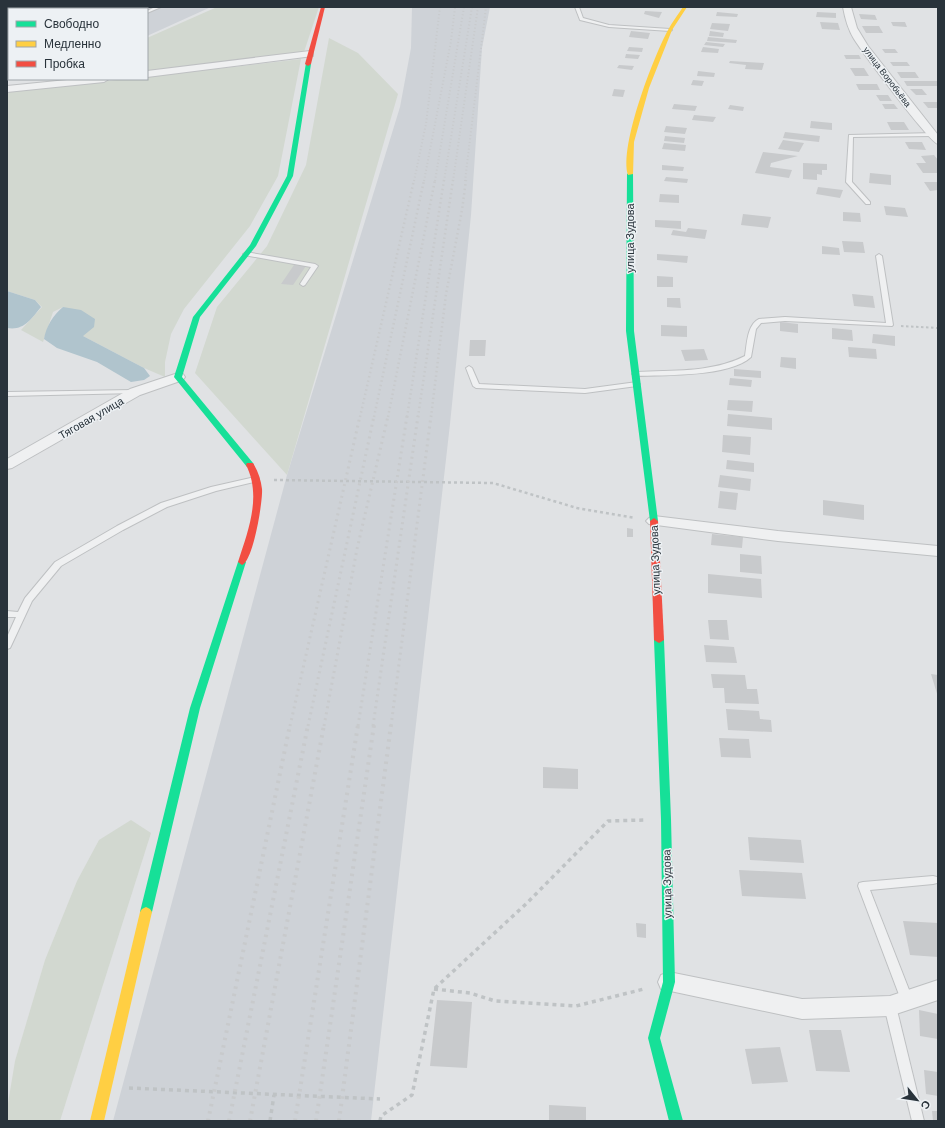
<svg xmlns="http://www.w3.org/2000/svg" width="945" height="1128" font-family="'DM Sans',sans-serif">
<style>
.built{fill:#ced2d7}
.green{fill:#d2d8d0}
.water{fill:#b0c4cd}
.building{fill:#c8cacc}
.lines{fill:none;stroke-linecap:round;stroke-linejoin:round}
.lane-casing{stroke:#bec0c2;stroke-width:2}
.street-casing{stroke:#bec0c2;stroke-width:2}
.path-far2{stroke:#bfc3c5;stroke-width:2;stroke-dasharray:2.5 2.5;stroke-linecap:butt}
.path-far1{stroke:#bfc3c5;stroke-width:2.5;stroke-dasharray:3 3;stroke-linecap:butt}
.path{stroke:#bfc3c5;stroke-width:3.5;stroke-dasharray:4 4;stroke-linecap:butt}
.lane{fill:#eff0f1;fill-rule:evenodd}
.street{fill:#eff0f1;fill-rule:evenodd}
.fast{fill:#16e098;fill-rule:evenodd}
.slow{fill:#ffcf43;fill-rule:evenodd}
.jam{fill:#f24e42;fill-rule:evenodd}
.rail-far3{stroke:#c8cacc;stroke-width:2;stroke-dasharray:1 2.5;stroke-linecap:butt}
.rail-far2{stroke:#c8cacc;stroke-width:2.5;stroke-dasharray:1.5 3;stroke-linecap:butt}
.rail-far1{stroke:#c8cacc;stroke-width:3;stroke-dasharray:2 4;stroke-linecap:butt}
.rail{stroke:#c8cacc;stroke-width:4;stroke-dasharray:2.5 5;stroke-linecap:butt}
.labels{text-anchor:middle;stroke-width:3;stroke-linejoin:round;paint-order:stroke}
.far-street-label{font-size:9px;fill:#29333b;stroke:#edf1f4}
.street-label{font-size:11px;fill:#29333b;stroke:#edf1f4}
</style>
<rect width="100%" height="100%" fill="#e0e2e4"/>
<g class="built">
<polygon points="7,7 211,7 147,36 147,9 9,9 9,64 7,64"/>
<polygon points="412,7 490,7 482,48 471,215 450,424 371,1121 113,1121 287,475 400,107 411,48"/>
</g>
<g class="green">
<polygon points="217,7 319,7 304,52 147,71 147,38"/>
<polygon points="329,38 358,53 398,94 287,475 195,373 217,307 267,246 306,165"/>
<polygon points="301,59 278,176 250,226 184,309 171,334 165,362 165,377 144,368 83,336 63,307 53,312 43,342 21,330 42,307 35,300 7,291 7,92 126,79 147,79 147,77"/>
<polygon points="131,820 151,833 60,1121 7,1121 7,1109 15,1061 45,960 77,881 99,840"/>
</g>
<g class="water">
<path d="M7,291l28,9 6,7c-10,12 -17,24 -34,21z"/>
<path d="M63,307l18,3 14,9 -1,8 -11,9 61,32 6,8 -6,4 -13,2 -34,-20 -40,-14 -13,-9c2,-12 9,-24 19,-32z"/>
</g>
<g class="building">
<polygon points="137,7 143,9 53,8 53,7"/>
<polygon points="645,11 662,12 659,18 644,14"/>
<polygon points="717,12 738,14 737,17 716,16"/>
<polygon points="817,12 836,13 836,18 816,17"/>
<rect x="7" y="14" width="2" height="22"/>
<polygon points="859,14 875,15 877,20 861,19"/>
<polygon points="820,22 838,23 840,30 822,29"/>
<polygon points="891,22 905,22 907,27 893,26"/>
<polygon points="712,23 730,24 728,31 710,29"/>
<polygon points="862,26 879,26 883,33 866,33"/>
<polygon points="631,31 650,33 648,39 629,37"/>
<polygon points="710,31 724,33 723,37 709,36"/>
<polygon points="708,37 737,40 736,43 707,41"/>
<polygon points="706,42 725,44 723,47 704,45"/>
<polygon points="629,47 643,48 642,52 627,51"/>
<polygon points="703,47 719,49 718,53 701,52"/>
<polygon points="882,49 895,49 898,53 885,53"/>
<polygon points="626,54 640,55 638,59 625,58"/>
<polygon points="844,55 859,55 861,59 846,59"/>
<polygon points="730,61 764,63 762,70 745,69 746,65 729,63"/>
<polygon points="890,62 907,62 910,66 893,66"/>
<polygon points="619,65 634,66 632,70 617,68"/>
<polygon points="850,68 864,68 869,76 855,76"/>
<polygon points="698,71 715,73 714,77 697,76"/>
<polygon points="897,72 915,72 919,78 901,78"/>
<polygon points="693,80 704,81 702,86 691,85"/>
<polygon points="904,81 938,81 938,86 907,86"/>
<polygon points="856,84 877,84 880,90 859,90"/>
<polygon points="614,89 625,90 623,97 612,96"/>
<polygon points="910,89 922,89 927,95 916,95"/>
<polygon points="876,95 888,95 892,101 880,101"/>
<polygon points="923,102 938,102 938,108 928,108"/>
<polygon points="674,104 697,106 695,111 672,109"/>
<polygon points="882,104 894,104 898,109 885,109"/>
<polygon points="730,105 744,107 743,111 728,109"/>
<polygon points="694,115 716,117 713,122 692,120"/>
<polygon points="811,121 832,123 832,130 810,128"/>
<polygon points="887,122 904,122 909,130 891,130"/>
<polygon points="666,126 687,128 685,134 664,132"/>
<polygon points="785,132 820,136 819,142 783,138"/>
<polygon points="665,136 685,138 684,143 664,141"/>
<polygon points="783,140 804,143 799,152 778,149"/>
<polygon points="905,142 922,142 926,150 909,149"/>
<polygon points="664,143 686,145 685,151 662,149"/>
<polygon points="763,152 798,156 771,163 770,167 792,170 789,178 755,173"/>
<polygon points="934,155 938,160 938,173 923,173 916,163 926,163 921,156"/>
<polygon points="803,163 827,164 827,170 822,170 822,175 817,174 817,180 803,179"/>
<polygon points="662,165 684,167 683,171 662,170"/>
<polygon points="870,173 891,175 891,185 869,183"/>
<polygon points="666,177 688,179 687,183 664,181"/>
<polygon points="924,182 938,182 938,190 930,191"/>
<polygon points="818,187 843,190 840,198 816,194"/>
<polygon points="660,194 679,195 679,203 659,202"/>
<polygon points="884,206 905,208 908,217 886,215"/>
<polygon points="843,212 860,213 861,222 843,221"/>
<polygon points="743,214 771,217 768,228 741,225"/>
<polygon points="655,220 681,221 681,229 655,227"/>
<polygon points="688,228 707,230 705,239 671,235 673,230 686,232"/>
<polygon points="842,241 863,242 865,253 844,252"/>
<polygon points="822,246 839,248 840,255 822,254"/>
<polygon points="657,254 688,256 687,263 657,260"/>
<polygon points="294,265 306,266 293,285 281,284"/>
<polygon points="657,276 673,277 673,287 657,287"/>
<polygon points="852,294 873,296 875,308 854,306"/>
<polygon points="667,298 680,298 681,308 667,307"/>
<polygon points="780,322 798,324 798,333 780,331"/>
<polygon points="661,325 687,326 687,337 661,336"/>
<polygon points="832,328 852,330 853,341 832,339"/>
<polygon points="873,334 895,336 895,346 872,343"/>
<polygon points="470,340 486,340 485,356 469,356"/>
<polygon points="848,347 876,349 877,359 849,357"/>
<polygon points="704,349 708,360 685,361 681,350"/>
<polygon points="781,357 796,358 796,369 780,367"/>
<polygon points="734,369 761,371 761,378 734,376"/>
<polygon points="730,378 752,380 751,387 729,385"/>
<polygon points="728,400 753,401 752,412 727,410"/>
<polygon points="728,414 772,418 772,430 727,426"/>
<polygon points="723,435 751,437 750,455 722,452"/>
<polygon points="727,460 754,463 754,472 726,469"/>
<polygon points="720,475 751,479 750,491 718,487"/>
<polygon points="720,491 738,493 736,510 718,508"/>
<polygon points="823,500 864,505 864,520 823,515"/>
<polygon points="627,528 633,529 633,537 627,537"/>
<polygon points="712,534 743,537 742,548 711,545"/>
<polygon points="740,554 761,556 762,574 740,572"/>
<polygon points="708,574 761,579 762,598 708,593"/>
<polygon points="708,620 727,620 729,640 710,639"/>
<polygon points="704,645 734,647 737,663 706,662"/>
<polygon points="711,674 745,675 747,689 757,689 759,704 725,703 724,688 713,688"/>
<polygon points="931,674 938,675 938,697"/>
<polygon points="726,709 759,711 760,719 771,720 772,732 728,730"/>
<polygon points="719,738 749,739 751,758 721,757"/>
<polygon points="543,767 578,769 578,789 543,788"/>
<polygon points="748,837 801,840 804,863 750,860"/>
<polygon points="739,870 802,873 806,899 742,896"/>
<polygon points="903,921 938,923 938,957 910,955"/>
<polygon points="636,923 646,924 646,938 637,937"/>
<polygon points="437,1000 472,1002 467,1068 430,1066"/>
<polygon points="919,1010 938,1014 938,1039 920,1036"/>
<polygon points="809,1030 841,1030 850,1072 816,1071"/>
<polygon points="780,1047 788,1082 752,1084 745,1049"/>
<polygon points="924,1070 938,1072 938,1096 926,1094"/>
<polygon points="549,1105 586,1107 586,1121 549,1121"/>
<polygon points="932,1111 938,1111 938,1121 933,1121"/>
</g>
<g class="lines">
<defs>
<g id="lane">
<polygon points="155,7 161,7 147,13 147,11"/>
<polygon points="575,7 579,7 583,18 609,25 670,29 672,30 670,31 609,27 580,20"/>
<rect x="7" y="10" width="2" height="2"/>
<polygon points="935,133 935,135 933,136 853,137 852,182 870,202 870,204 866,204 846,182 849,135"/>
<polygon points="246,252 315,264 318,266 305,285 303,286 300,284 311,267 244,255 243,254"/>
<path d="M879,254l3,2 11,69 -1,1 -107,-5 -24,2 -5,6 -5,28c-21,20 -87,18 -116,19l-3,-2 3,-2c36,-2 77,1 110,-16 2,-12 2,-31 14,-37l26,-2 101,6 -10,-67z"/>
<polygon points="469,366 472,368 479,384 585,389 637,382 640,384 637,386 585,393 476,388 473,386 466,368"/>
<polygon points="134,390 137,392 136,393 7,396 7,392"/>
<polygon points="255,477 258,477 259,479 258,481 216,491 167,507 123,530 61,566 32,601 11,646 10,648 7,649 7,637 16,617 7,617 7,611 18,612 25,598 55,562 117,526 161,503 211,487"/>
<polygon points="933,876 937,877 938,880 937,883 933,884 870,890 913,1000 911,1003 907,1005 903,1003 901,1000 858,886 859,883 863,882"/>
<polygon points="890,1001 894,1003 896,1006 924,1121 912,1121 884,1006 886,1003"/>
</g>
<g id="street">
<path d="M843,7h8l6,21 11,18 70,89v9c-10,-3 -75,-91 -84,-105 -6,-10 -9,-21 -11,-32z"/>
<polygon points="310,51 313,52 313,56 147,77 147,71"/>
<polygon points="77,79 109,79 104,82 7,92 7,86"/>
<polygon points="178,373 183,374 185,377 183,380 140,395 12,468 7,469 7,459 130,389"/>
<polygon points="654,516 778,531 938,546 938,556 778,541 649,524 646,521 649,518"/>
<polygon points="669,972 802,999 890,996 938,980 938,1000 890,1016 802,1019 661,989 658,982 661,975"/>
</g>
</defs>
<use href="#lane" class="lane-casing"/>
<use href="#street" class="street-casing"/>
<polyline class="path-far2" points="901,326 938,328"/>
<polyline class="path-far1" points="274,480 493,483 577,508 635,518"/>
<g class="path">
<polyline points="434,989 470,993 495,1001 576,1006 644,989"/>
<polyline points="129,1088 380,1099"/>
<polyline points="270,1121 274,1095"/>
<polyline points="380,1121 381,1116 412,1095 434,989 527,903 608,821 645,820"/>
</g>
<use href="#lane" class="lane"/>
<use href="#street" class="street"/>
<g class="fast">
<polygon points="306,63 311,64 293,176 256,246 200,317 182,377 253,463 254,465 250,467 247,467 174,377 193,317 250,245 287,176"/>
<polygon points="630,172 633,174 634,331 658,521 654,524 650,521 626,331 627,174"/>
<polygon points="242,559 246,562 200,708 152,912 150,915 146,917 142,915 140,912 190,708 238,562"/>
<polygon points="659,637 664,640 671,819 675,982 660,1038 683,1121 669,1121 648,1038 663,982 661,819 654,640"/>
</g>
<g class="slow">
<path d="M683,7h4l-15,23 -23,58 -15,54 -1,32 -5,1c-9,-29 25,-117 40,-145 4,-8 10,-15 15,-23z"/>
<polygon points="146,907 150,909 152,912 104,1121 90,1121 140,912 142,909"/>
</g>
<g class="jam">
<polygon points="321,7 325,7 311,64 308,66 305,64"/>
<path d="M247,463h6c5,8 8,17 9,26 1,12 -9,73 -20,76l-4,-3c10,-31 24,-66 8,-97z"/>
<polygon points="654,518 658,521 664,640 659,643 654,640 650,521"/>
</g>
<g class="rail-far3">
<polyline points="414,181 426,124 440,7"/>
<polyline points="424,181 451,41 455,7"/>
<polyline points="435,181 464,7"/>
<polyline points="444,181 472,7"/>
<polyline points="453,181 478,7"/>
<polyline points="465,181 486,7"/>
</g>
<g class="rail-far2">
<polyline points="360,417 414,180"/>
<polyline points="374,417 424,180"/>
<polyline points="388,417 435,180"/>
<polyline points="407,417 444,180"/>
<polyline points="418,417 453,180"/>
<polyline points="431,417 446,294 462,210 466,180"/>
</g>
<g class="rail-far1">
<polyline points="290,726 360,416"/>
<polyline points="308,726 374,416"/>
<polyline points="324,726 357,549 388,416"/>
<polyline points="358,726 407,416"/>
<polyline points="373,726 418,416"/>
<polyline points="391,726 431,416"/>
</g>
<g class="rail">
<polyline points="208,1121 290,725"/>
<polyline points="229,1121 308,725"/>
<polyline points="250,1121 324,725"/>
<polyline points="295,1121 358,725"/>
<polyline points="316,1121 374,725"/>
<polyline points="339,1121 391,725"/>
</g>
</g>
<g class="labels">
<g class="far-street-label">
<text transform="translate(887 77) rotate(53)" y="3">улица Воробьёва</text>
</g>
<g class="street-label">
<text transform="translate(630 238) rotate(-90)" y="4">улица Зудова</text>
<text transform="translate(91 418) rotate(-30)" y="4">Тяговая улица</text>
<text transform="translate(655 560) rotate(-92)" y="4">улица Зудова</text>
<text transform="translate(667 884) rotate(-91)" y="4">улица Зудова</text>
</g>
</g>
<rect width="945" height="1128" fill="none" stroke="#29333b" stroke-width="16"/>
<rect x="8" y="8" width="140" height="72" fill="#edf1f4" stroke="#9fa5aa"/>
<rect x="16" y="21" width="20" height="6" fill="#16e098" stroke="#9fa5aa"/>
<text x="44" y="28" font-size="12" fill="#29333b">Свободно</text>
<rect x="16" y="41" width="20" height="6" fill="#ffcf43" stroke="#9fa5aa"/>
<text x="44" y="48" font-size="12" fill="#29333b">Медленно</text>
<rect x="16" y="61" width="20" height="6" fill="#f24e42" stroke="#9fa5aa"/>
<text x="44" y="68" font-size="12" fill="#29333b">Пробка</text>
<g transform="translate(917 1100) rotate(120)" stroke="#edf1f4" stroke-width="3" paint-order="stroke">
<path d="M0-3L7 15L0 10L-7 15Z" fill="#29333b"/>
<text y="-6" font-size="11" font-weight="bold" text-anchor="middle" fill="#29333b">С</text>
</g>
</svg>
